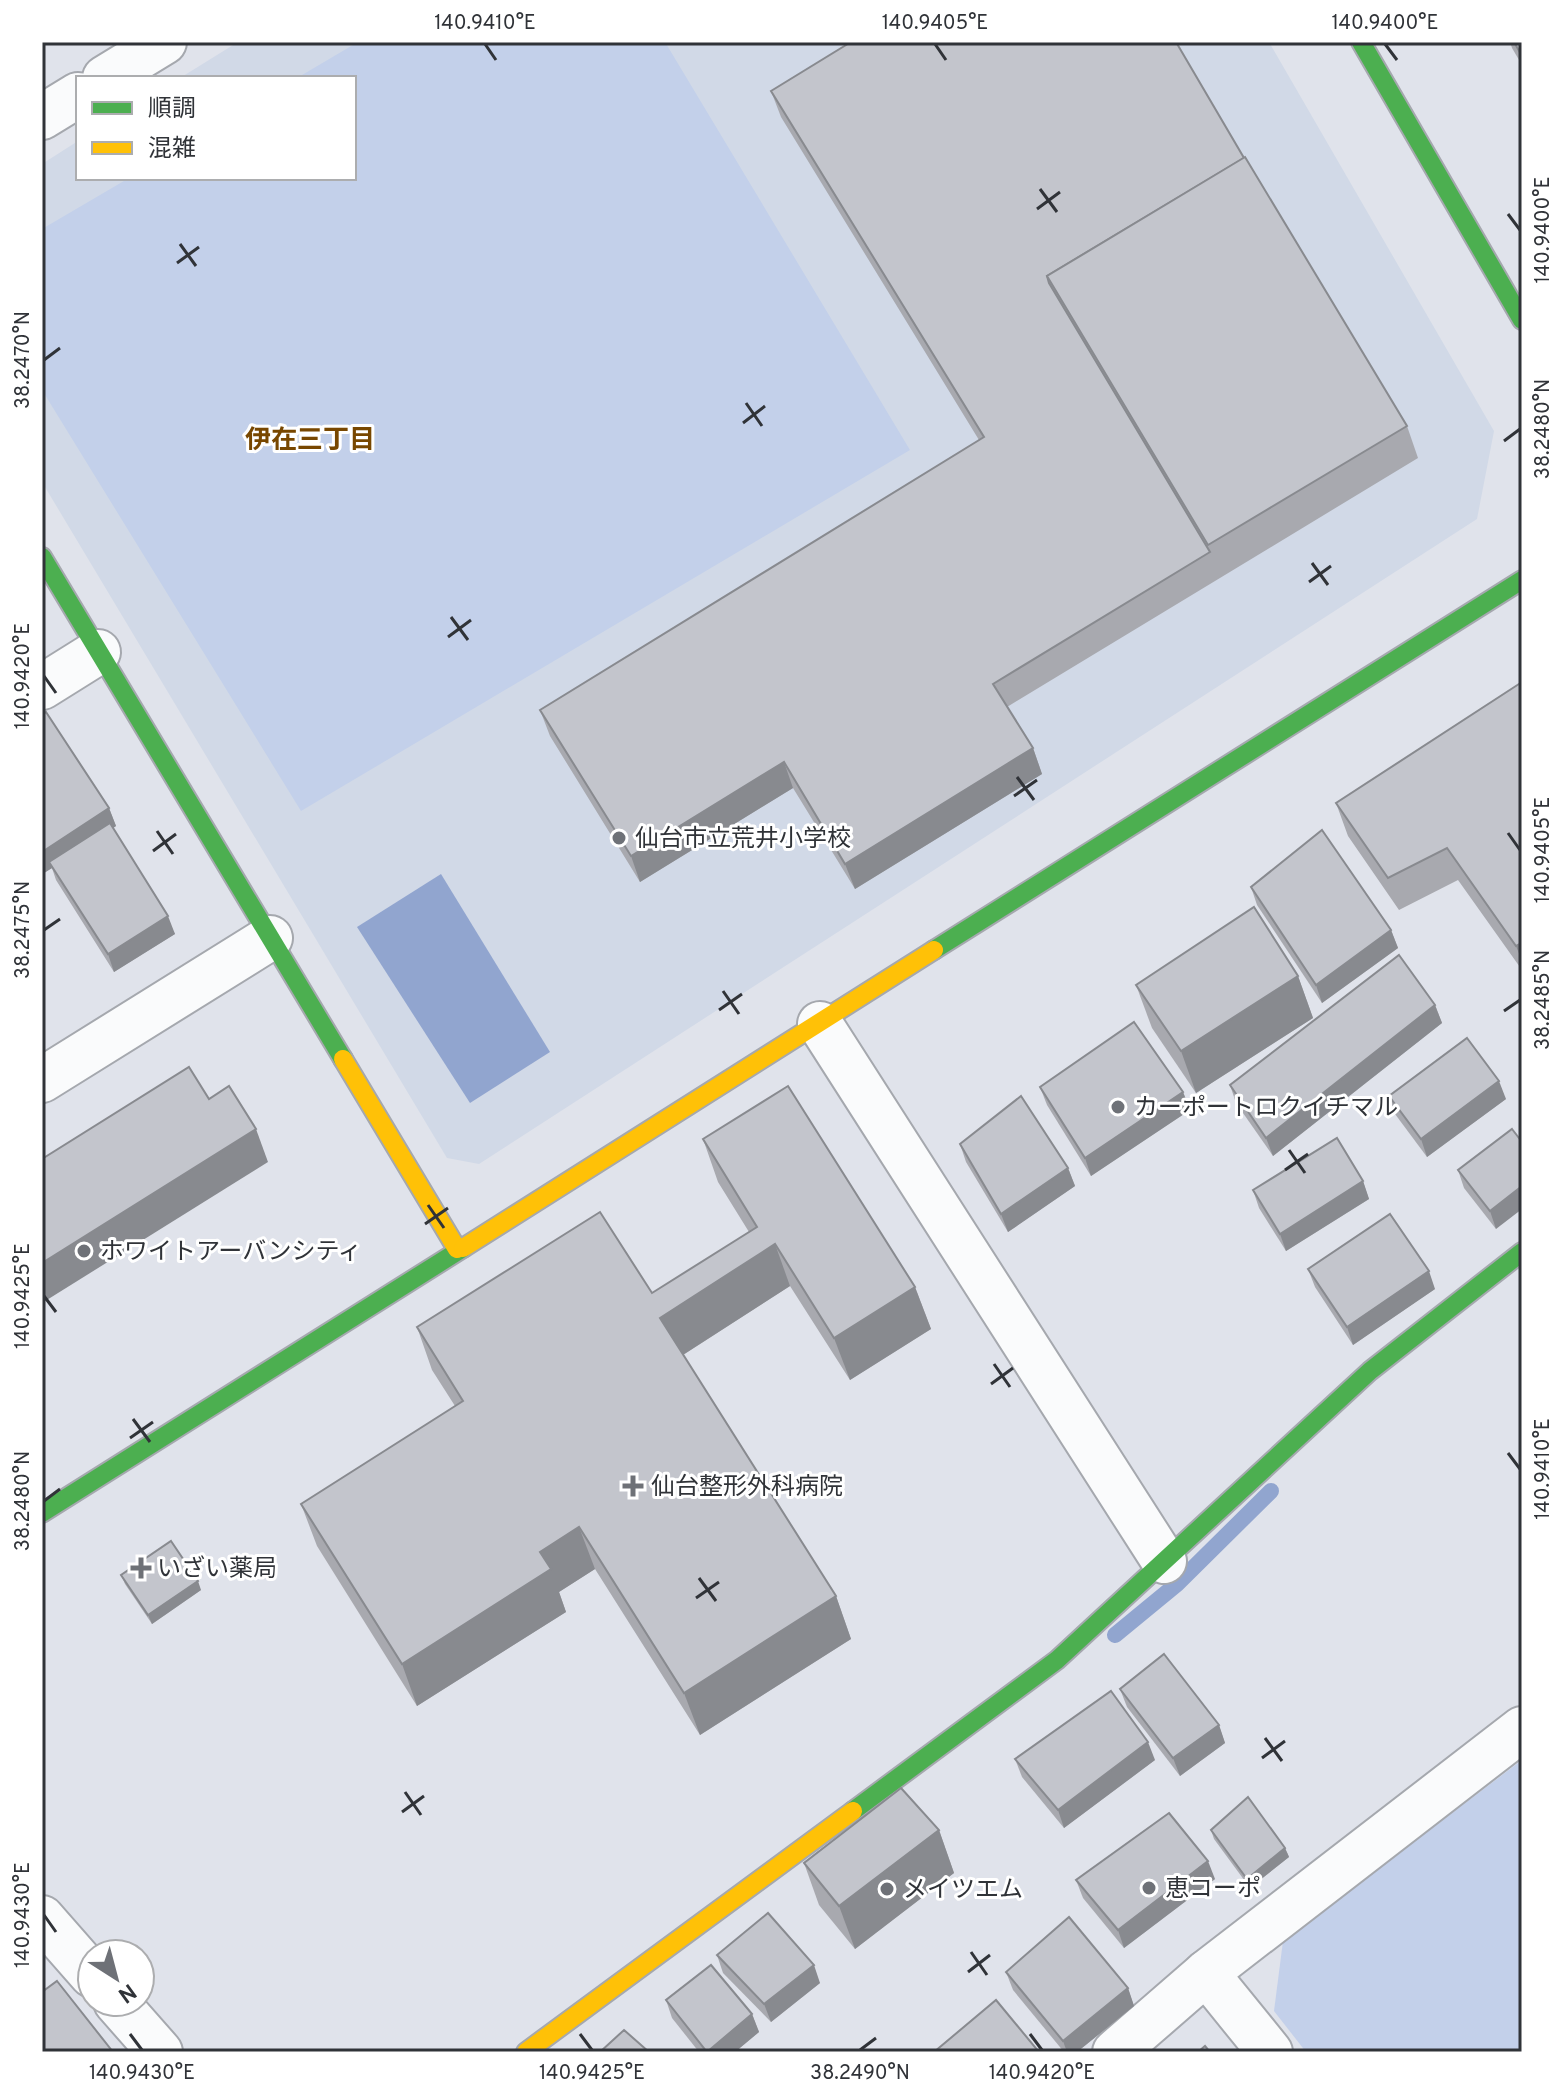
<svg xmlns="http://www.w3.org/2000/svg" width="1564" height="2094" font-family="Overpass,'Noto Sans JP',sans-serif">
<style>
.built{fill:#d1d9e7}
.green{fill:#c3d0ea}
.water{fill:#91a5cf}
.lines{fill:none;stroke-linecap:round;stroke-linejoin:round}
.stream{stroke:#91a5cf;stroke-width:16}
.street-casing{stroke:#a5a8ae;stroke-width:48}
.fast-casing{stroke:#a5a8ae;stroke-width:22}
.slow-casing{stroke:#a5a8ae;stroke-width:22}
.street{stroke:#fafbfc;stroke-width:44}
.fast{stroke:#4caf50;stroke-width:18}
.slow{stroke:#ffc107;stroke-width:18}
.wall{fill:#a8a9af}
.shaded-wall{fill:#888a8f}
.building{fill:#c3c5cc;stroke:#888a8f;stroke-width:2}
.ticks{fill:none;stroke:#303338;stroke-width:3}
.poi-dot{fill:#6e7177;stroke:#fff;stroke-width:3}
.labels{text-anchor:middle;stroke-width:6;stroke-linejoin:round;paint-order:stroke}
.poi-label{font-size:24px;fill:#303338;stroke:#fff;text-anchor:start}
.neighbourhood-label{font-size:26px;font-weight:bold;fill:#784700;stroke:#fff}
.neatline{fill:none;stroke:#303338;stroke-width:3}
.ticks-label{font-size:20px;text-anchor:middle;fill:#303338}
</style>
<rect width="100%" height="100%" fill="#e0e3eb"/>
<polygon class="built" points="238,42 1269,42 1494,431 1477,519 479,1164 447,1158 42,482 42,164 78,141 78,178 354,178 354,78 180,78"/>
<g class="green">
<polygon points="358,42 665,42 910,450 301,811 42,390 42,229 129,178 354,178 354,78 297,78"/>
<polygon points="1522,1760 1522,2052 1306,2052 1274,2011 1283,1941"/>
</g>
<polygon class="water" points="441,874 550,1052 470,1103 357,927"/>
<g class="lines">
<polyline class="stream" points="1115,1635 1177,1584 1271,1491"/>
<defs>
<g id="street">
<polyline points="105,78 164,42"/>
<polyline points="42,117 78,95"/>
<polyline points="42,687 98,652"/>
<polyline points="820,1024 1164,1561"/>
<polyline points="42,1080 270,938"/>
<polyline points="42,1918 92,1975"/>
<polyline points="1206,1973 1270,2052"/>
<polyline points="116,2002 160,2052"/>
<polyline points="1115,2052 1206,1973 1522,1729"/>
</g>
<g id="fast">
<polyline points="1361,42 1522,320"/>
<polyline points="42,557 343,1059"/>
<polyline points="934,950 1522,580"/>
<polyline points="42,1513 463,1248"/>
<polyline points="853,1811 1057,1660 1370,1371 1522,1252"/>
</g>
<g id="slow">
<polyline points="343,1059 457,1249"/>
<polyline points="463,1248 934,950"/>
<polyline points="526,2052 853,1811"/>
</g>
</defs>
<use href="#street" class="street-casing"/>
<use href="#fast" class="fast-casing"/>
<use href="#slow" class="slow-casing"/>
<use href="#street" class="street"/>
<use href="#fast" class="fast"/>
<use href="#slow" class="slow"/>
</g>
<g class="wall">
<polygon points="1510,42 1522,42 1522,65 1512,48"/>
<polygon points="771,91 1244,158 1407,426 1418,458 1007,707 1033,748 1042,774 855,889 793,788 640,882 550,736 540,710 979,440 781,117"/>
<polygon points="1522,682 1522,970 1458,880 1399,910 1348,836 1336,803"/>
<polygon points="42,715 109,808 116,826 113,828 175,934 114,972 56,880 52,868 44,873 42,870"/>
<polygon points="1251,887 1391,930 1398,948 1322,1003 1257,905"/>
<polygon points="1298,976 1313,1018 1196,1093 1152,1028 1136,985"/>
<polygon points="1435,1005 1442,1023 1273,1156 1236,1103 1230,1085"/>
<polygon points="1040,1087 1183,1092 1190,1110 1091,1176 1047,1105"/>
<polygon points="1389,1096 1506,1099 1427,1157 1395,1114"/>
<polygon points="1512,1129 1496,1229 1464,1188 1458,1170"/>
<polygon points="703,1139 915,1287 931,1329 850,1380 790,1286 683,1355 836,1596 851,1639 700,1735 595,1569 559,1592 566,1612 417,1706 317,1546 301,1504 455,1406 432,1370 417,1327 652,1293 749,1232 718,1182"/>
<polygon points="960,1144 1068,1168 1075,1186 1008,1232 966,1162"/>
<polygon points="1363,1181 1369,1199 1286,1251 1259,1208 1253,1190"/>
<polygon points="1308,1269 1435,1289 1353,1345 1315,1287"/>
<polygon points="121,1575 201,1590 152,1624 125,1584"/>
<polygon points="1120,1689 1219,1725 1225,1743 1180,1776 1127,1707"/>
<polygon points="1015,1759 1155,1760 1064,1828 1022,1777"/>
<polygon points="939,1830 954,1873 855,1949 819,1905 804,1863"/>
<polygon points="1211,1830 1285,1848 1289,1857 1250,1888 1214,1839"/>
<polygon points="1215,1879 1124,1948 1083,1898 1076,1880"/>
<polygon points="717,1955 820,1983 771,2022 723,1973"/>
<polygon points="1006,1972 1128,1988 1134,2006 1077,2052 1064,2052 1013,1990"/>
<polygon points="666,2000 752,2014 759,2032 735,2052 699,2052 672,2018"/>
</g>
<g class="shaded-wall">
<polygon points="1033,748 1042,774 855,889 845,864"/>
<polygon points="784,762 793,788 640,882 631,856"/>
<polygon points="109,808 116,826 53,868 49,862 52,868 44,873 42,868 42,852"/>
<polygon points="168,916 175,934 114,972 108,954"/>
<polygon points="1391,930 1398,948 1322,1003 1316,985"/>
<polygon points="1522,943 1522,961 1516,946"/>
<polygon points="1298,976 1313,1018 1196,1093 1181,1051"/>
<polygon points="1435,1005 1442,1023 1273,1156 1266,1138"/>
<polygon points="1499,1081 1506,1099 1427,1157 1421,1139"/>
<polygon points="1183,1092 1190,1110 1091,1176 1085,1158"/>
<polygon points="256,1129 268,1162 42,1303 42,1263"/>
<polygon points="1068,1168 1075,1186 1008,1232 1001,1214"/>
<polygon points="1363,1181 1369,1199 1286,1251 1280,1234"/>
<polygon points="1522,1186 1522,1209 1496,1229 1490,1211"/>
<polygon points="775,1244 790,1286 675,1360 660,1318"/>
<polygon points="1429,1271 1435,1289 1353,1345 1347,1327"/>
<polygon points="915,1287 931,1329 850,1380 834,1338"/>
<polygon points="579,1527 595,1569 559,1592 566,1612 417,1706 402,1664 540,1552"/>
<polygon points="198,1581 201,1590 152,1624 148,1615"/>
<polygon points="836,1596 851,1639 700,1735 684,1693"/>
<polygon points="1219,1725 1225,1743 1180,1776 1173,1758"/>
<polygon points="1148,1742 1155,1760 1064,1828 1058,1810"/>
<polygon points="939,1830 954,1873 855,1949 839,1906"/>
<polygon points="1285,1848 1289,1857 1250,1888 1247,1879"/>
<polygon points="1208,1861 1215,1879 1124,1948 1118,1930"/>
<polygon points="814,1965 820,1983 771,2022 764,2004"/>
<polygon points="1128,1988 1134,2006 1077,2052 1067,2052 1063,2041"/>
<polygon points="752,2014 759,2032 735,2052 707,2052"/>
</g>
<g class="building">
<polygon points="851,42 1176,42 1244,158 1047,276 1049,283 1210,552 993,684 1033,748 845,864 784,762 631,856 540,710 984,437 771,91"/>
<polygon points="1514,42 1522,42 1522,56"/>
<polygon points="1245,157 1407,426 1208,545 1047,276"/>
<polygon points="1522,682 1522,943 1516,946 1447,848 1388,878 1336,803"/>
<polygon points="46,712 109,808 42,852 42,715"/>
<polygon points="110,823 168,916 108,954 49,862"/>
<polygon points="1322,830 1391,930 1316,985 1251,887"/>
<polygon points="1254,907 1298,976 1181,1051 1136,985"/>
<polygon points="1399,955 1435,1005 1266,1138 1230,1085"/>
<polygon points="1134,1022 1183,1092 1085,1158 1040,1087"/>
<polygon points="1467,1038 1499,1081 1421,1139 1389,1096"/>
<polygon points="189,1067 209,1099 229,1086 256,1129 42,1263 42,1159"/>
<polygon points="788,1086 915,1287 834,1338 775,1244 660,1318 836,1596 684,1693 579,1527 540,1552 551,1569 402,1664 301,1504 463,1401 417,1327 600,1212 652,1293 757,1227 703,1139"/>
<polygon points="1021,1096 1068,1168 1001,1214 960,1144"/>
<polygon points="1512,1129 1522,1142 1522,1186 1490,1211 1458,1170"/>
<polygon points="1337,1138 1363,1181 1280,1234 1253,1190"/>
<polygon points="1390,1214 1429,1271 1347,1327 1308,1269"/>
<polygon points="171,1541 198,1581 148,1615 121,1575"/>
<polygon points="1164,1654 1219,1725 1173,1758 1120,1689"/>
<polygon points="1111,1691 1148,1742 1058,1810 1015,1759"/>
<polygon points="901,1788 939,1830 839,1906 804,1863"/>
<polygon points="1248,1797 1285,1848 1247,1879 1211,1830"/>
<polygon points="1169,1813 1208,1861 1118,1930 1076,1880"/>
<polygon points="768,1913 814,1965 764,2004 717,1955"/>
<polygon points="1069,1917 1128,1988 1063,2041 1006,1972"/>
<polygon points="711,1965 752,2014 707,2052 666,2000"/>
<polygon points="57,1981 113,2052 42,2052 42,1992"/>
<polygon points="996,2000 1039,2052 934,2052"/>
<polygon points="624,2030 649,2052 600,2052"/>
<polygon points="1205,2046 1210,2052 1198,2052"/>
</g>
<path class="ticks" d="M485,44l11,16M935,44l11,16M1385,44l12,16M1040,189l17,23M1037,209l23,-17M1508,214l12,16M180,244l16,22M177,263l22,-16M44,360l16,-12M746,403l16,23M743,423l22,-17M1504,441l16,-12M1312,563l16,22M1309,582l22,-16M451,617l17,23M448,637l23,-17M44,676l12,17M1017,777l17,23M1014,796l23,-16M157,831l16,23M1508,833l12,17M153,851l23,-17M44,930l16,-11M723,991l16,23M719,1010l23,-16M1504,1011l16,-11M1289,1150l16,23M1285,1170l23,-16M428,1205l16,23M425,1224l23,-16M44,1296l12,16M994,1364l16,23M991,1384l22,-16M133,1419l17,23M130,1438l23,-16M1508,1453l12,16M44,1501l16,-12M699,1578l17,23M696,1598l23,-16M1265,1738l17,23M1262,1758l23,-17M405,1792l16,23M402,1812l22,-16M44,1915l12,17M971,1952l16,23M968,1972l22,-17M130,2034l12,16M580,2034l12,16M1030,2034l12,16M860,2050l16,-12"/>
<g class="poi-dot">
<circle cx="619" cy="838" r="8"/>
<circle cx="1118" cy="1107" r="8"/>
<circle cx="84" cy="1251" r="8"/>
<path d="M629 1474h8v8h8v8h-8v8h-8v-8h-8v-8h8z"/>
<path d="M137 1556h8v8h8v8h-8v8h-8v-8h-8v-8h8z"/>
<circle cx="1149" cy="1888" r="8"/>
<circle cx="887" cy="1889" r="8"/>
</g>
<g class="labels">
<g class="poi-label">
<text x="635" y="846">仙台市立荒井小学校</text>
<text x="1134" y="1115">カーポートロクイチマル</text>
<text x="100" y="1259">ホワイトアーバンシティ</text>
<text x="651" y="1494">仙台整形外科病院</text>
<text x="157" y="1576">いざい薬局</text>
<text x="1165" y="1896">恵コーポ</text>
<text x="903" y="1897">メイツエム</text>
</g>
<g class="neighbourhood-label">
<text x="310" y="448">伊在三丁目</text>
</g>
</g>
<rect width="1564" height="2094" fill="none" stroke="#ffffff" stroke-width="88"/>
<rect x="76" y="76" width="280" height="104" fill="#ffffff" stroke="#acadaf" stroke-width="2"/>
<rect x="92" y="102" width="40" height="12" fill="#4caf50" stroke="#acadaf" stroke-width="2"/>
<text x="148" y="116" font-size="24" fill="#303338">順調</text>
<rect x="92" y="142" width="40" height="12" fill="#ffc107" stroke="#acadaf" stroke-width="2"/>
<text x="148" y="156" font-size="24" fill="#303338">混雑</text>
<g transform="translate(116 1978) rotate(144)"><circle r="38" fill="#ffffff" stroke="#acadaf" stroke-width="2"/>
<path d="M0-6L14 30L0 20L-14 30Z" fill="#6e7177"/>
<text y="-12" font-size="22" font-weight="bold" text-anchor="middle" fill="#303338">N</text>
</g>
<rect x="44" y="44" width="1476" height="2006" class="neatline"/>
<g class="ticks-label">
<text x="485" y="29">140.9410°E</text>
<text x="935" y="29">140.9405°E</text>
<text x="1385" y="29">140.9400°E</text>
<text transform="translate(1542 230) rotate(-90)" y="7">140.9400°E</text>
<text transform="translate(22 360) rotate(-90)" y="7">38.2470°N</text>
<text transform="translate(1542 429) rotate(-90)" y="7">38.2480°N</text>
<text transform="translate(22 676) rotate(-90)" y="7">140.9420°E</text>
<text transform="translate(1542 850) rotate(-90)" y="7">140.9405°E</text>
<text transform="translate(22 930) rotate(-90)" y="7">38.2475°N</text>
<text transform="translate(1542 1000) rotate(-90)" y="7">38.2485°N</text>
<text transform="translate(22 1296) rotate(-90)" y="7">140.9425°E</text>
<text transform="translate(1542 1469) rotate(-90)" y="7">140.9410°E</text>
<text transform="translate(22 1501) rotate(-90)" y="7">38.2480°N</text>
<text transform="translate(22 1915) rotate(-90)" y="7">140.9430°E</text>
<text x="142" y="2079">140.9430°E</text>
<text x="592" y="2079">140.9425°E</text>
<text x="860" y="2079">38.2490°N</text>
<text x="1042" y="2079">140.9420°E</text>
</g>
</svg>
